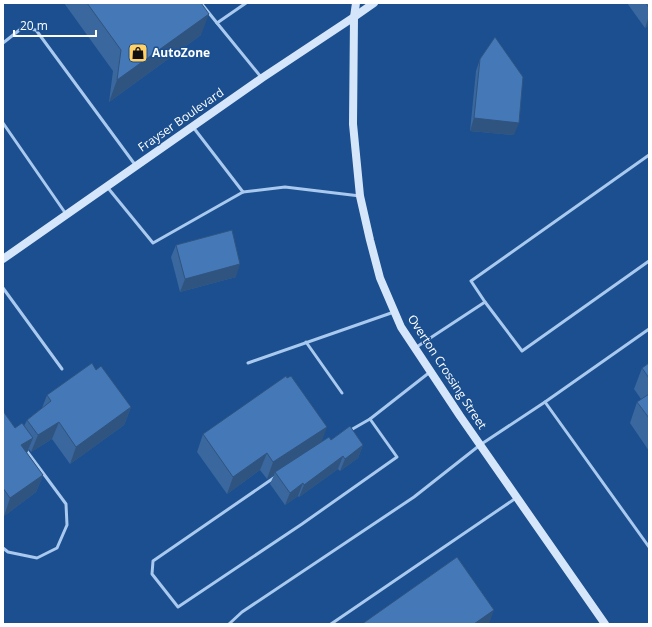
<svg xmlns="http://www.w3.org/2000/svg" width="652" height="627" font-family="'Open Sans',sans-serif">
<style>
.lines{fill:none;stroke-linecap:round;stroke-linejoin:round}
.lane{stroke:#a9c9ee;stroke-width:3}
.secondary{stroke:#d6e6fa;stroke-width:8}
.wall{fill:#3a679d}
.shaded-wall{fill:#305480}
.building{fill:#4478b7;stroke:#305480}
.labels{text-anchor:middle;stroke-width:3;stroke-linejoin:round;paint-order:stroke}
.poi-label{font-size:12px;font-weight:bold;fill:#fff;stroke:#1b4f8f;text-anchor:start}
.street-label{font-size:12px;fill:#fff;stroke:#1b4f8f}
</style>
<rect width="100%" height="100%" fill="#1b4f8f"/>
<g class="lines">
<g class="lane">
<polyline points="201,3 217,23"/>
<polyline points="246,3 217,23 261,77"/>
<polyline points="3,43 22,28 36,30 136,166"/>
<polyline points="3,123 66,214"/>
<polyline points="193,127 243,192"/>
<polyline points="649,155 471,281 485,302 522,351 649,261"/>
<polyline points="108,188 153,243 243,192 285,187 360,196"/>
<polyline points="3,288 62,369"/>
<polyline points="306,342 342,393"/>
<polyline points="415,348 485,302"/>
<polyline points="248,363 394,312"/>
<polyline points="545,402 649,547"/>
<polyline points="349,431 370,419 430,372"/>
<polyline points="275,477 153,561 152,574 178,607 302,524 397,457 370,419"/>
<polyline points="3,548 8,552 37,558 57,548 67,525 66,504 26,450"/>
<polyline points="229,624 242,612 414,497 480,445 545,402 649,329"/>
<polyline points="331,624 516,498"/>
</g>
<g class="secondary">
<polyline points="356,3 354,17 353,124 360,196 370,240 380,278 401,327 460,416 605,624"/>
<polyline points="3,259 262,78 354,17 374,3"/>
</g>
</g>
<g class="wall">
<polygon points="64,3 201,3 201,35 109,102 113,71"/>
<polygon points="627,3 649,3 649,25 645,28"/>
<polygon points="480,59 514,135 470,131 476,71"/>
<polygon points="176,245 236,277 180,292 171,257"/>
<polygon points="649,363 649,451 630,423 637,402 641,399 634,389 642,368"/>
<polygon points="96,370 131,407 124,425 70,464 52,439 31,452 29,449 27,453 43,475 36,492 4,516 3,514 3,411 15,428 24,426 27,420 42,408 47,395"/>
<polygon points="203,434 322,441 331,440 363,445 358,458 340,471 338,469 299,497 298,496 285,505 270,484 274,475 267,479 260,470 227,494 197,452"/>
</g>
<g class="shaded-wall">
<polygon points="209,14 201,35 109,102 117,80"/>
<polygon points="649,16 649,25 645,28"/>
<polygon points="474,118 519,123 514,135 470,131"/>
<polygon points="240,264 236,277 180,292 185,279"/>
<polygon points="131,407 124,425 70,464 76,447"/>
<polygon points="59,422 52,439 31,452 38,435"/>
<polygon points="327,427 321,444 275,472 274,475 267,479 273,462"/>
<polygon points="33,438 26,455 21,445"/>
<polygon points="363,445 358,458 340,471 345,459"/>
<polygon points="267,453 260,470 227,494 233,477"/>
<polygon points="343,456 338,469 299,497 304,485"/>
<polygon points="43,475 36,492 4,516 10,498"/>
<polygon points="303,483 298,496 285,505 290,493"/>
<polygon points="494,610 489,624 474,624"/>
</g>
<g class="building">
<polygon points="87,3 201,3 209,14 117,80 121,50"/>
<polygon points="646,3 649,3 649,8"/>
<polygon points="495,37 523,77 519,123 474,118 480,59"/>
<polygon points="232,230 240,264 185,279 176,245"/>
<polygon points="92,363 96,370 101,366 131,407 76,447 59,422 38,435 27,420 51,401 47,395"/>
<polygon points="649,363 649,378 642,368"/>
<polygon points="286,376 287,378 291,376 327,427 273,462 267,453 233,477 203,434"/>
<polygon points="649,394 649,418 637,402"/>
<polygon points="3,411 15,428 22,423 33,438 21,445 43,475 10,498 3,488"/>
<polygon points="350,426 363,445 345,459 343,456 304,485 303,483 290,493 275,472 329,437 331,440"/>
<polygon points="457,557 494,610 474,624 362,624"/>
</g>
<defs>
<symbol id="shop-square" viewBox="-11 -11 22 22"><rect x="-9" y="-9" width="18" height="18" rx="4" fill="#ffd166" stroke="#1b4f8f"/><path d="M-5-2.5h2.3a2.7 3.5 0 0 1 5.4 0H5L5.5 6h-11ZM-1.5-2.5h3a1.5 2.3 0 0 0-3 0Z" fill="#111"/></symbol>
</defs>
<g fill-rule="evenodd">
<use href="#shop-square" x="127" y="42" width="22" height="22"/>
</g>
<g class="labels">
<g class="poi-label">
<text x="152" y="57">AutoZone</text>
</g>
<g class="street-label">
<text transform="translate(181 120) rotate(-35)" y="4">Frayser Boulevard</text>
<text transform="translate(447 372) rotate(57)" y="4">Overton Crossing Street</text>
</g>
</g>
<rect width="652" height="627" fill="none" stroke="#ffffff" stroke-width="8"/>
<path d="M14 30v6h82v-6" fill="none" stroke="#ffffff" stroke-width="2"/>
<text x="20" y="30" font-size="12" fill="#ffffff" stroke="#1b4f8f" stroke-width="3" paint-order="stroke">20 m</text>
</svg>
